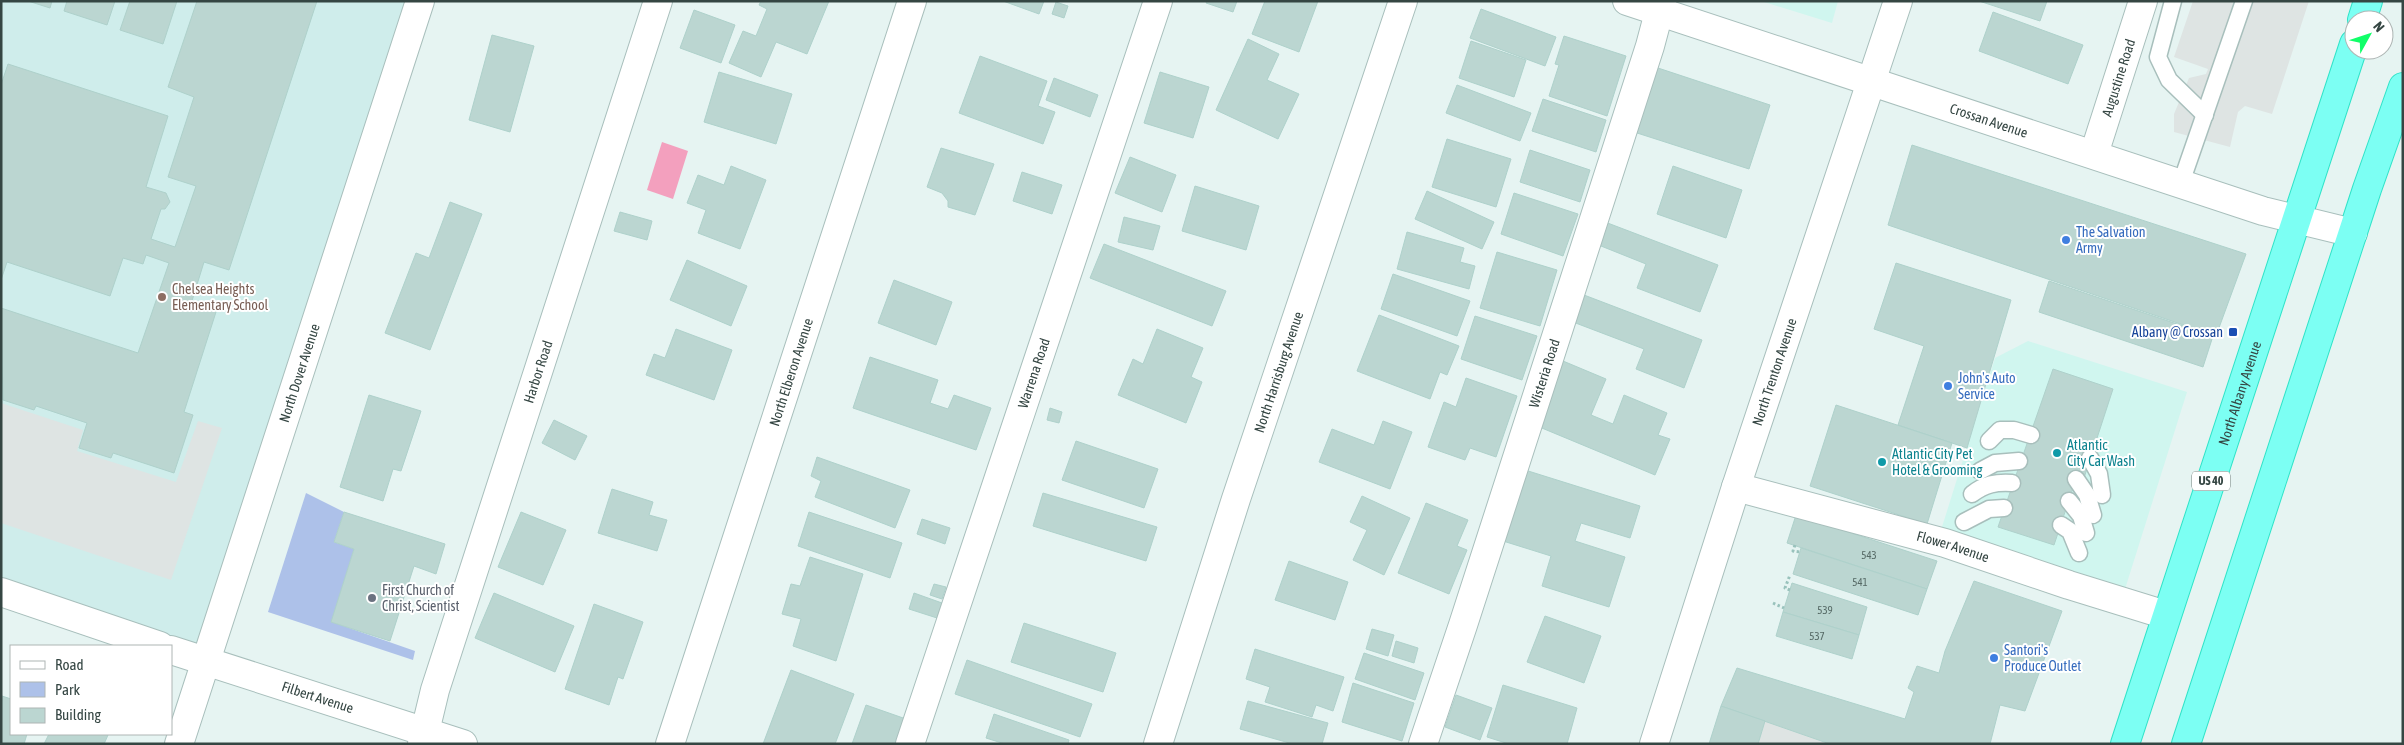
<svg xmlns="http://www.w3.org/2000/svg" width="2404" height="745" font-family="'Asap Condensed',sans-serif">
<style>
.commercial{fill:#d0f6ef}
.education{fill:#cfedeb}
.green{fill:#adc1e9}
.parking{fill:#dee4e3}
.water{fill:#f3a0be}
.building{fill:#bbd6d1;stroke:#aed1cb}
.lines{fill:none;stroke-linecap:round;stroke-linejoin:round}
.service-casing{stroke:#a8bfbc;stroke-width:19}
.minor-casing{stroke:#a8bfbc;stroke-width:30}
.trunk-casing{stroke:#30e3c8;stroke-width:30}
.path{stroke:#99c2bc;stroke-width:3;stroke-dasharray:2.5 2.5;stroke-linecap:butt}
.service{stroke:#fff;stroke-width:16}
.minor{stroke:#fff;stroke-width:28}
.trunk{stroke:#7cfff3;stroke-width:28}
.shop-dot{fill:#3f7fe0;stroke:#fff;stroke-width:2}
.education-dot{fill:#8d6e63;stroke:#fff;stroke-width:2}
.transit-dot{fill:#1a4fb4;stroke:#fff;stroke-width:2}
.culture-dot{fill:#0f9aa8;stroke:#fff;stroke-width:2}
.worship-dot{fill:#6b7280;stroke:#fff;stroke-width:2}
.labels{text-anchor:middle;stroke-width:4;stroke-linejoin:round;paint-order:stroke}
.number-label{font-size:11px;fill:#566a66}
.shield{fill:#fff;stroke:#727e7b;stroke-width:1}
.shield-label{font-size:12px;font-weight:bold;fill:#354643}
.street-label{font-size:14px;fill:#354643;stroke:#fff}
.shop-label{font-size:14px;fill:#366cbe;stroke:#fff;text-anchor:start}
.education-label{font-size:14px;fill:#785e54;stroke:#fff;text-anchor:start}
.transit-label{font-size:14px;fill:#164399;stroke:#fff;text-anchor:end}
.culture-label{font-size:14px;fill:#0d838f;stroke:#fff;text-anchor:start}
.worship-label{font-size:14px;fill:#5b616d;stroke:#fff;text-anchor:start}
</style>
<rect width="100%" height="100%" fill="#e6f4f2"/>
<g class="commercial">
<polygon points="1761,1 1838,1 1832,23"/>
<polygon points="2028,341 2187,392 2120,605 1936,546 1995,358"/>
</g>
<polygon class="education" points="1,1 420,1 205,661 1,592"/>
<polygon class="green" points="306,493 344,512 334,542 354,549 332,622 415,651 413,660 268,612"/>
<g class="parking">
<polygon points="2193,1 2309,1 2272,114 2245,106 2238,112 2230,147 2174,132 2174,114 2189,78 2206,74 2208,69 2174,57"/>
<polygon points="1,403 83,430 77,451 176,482 198,421 222,428 171,580 1,523"/>
<polygon points="1765,721 1830,744 1758,744"/>
</g>
<polygon class="water" points="662,142 688,151 673,199 647,190"/>
<g class="building">
<polygon points="28,1 52,1 50,8"/>
<polygon points="67,1 115,1 107,25 64,11"/>
<polygon points="130,1 177,1 163,44 120,30"/>
<polygon points="197,1 317,1 229,270 204,262 191,304 216,312 184,412 193,415 174,473 113,453 111,458 79,448 87,423 36,406 34,410 3,400 1,308 138,353 169,263 146,255 143,264 123,258 110,296 7,262 1,280 1,85 8,64 168,116 146,187 166,193 170,202 165,209 161,209 151,239 175,247 196,186 168,177 194,97 168,87"/>
<polygon points="761,1 829,1 807,54 776,42 761,77 729,63 743,31 756,36 767,9 759,5"/>
<polygon points="1003,1 1044,1 1039,14"/>
<polygon points="1207,1 1237,1 1233,12 1206,3"/>
<polygon points="1265,1 1318,1 1299,52 1252,34"/>
<polygon points="1979,1 2047,1 2040,21"/>
<polygon points="1056,2 1068,6 1064,18 1052,14"/>
<polygon points="1481,9 1556,37 1545,66 1470,38"/>
<polygon points="694,10 735,25 721,63 680,48"/>
<polygon points="1993,12 2083,45 2068,84 1979,51"/>
<polygon points="492,35 534,46 510,132 469,120"/>
<polygon points="1564,36 1626,56 1607,116 1549,96 1559,65 1555,64"/>
<polygon points="1248,39 1279,54 1267,80 1299,94 1278,139 1216,110"/>
<polygon points="1471,41 1526,60 1514,97 1459,78"/>
<polygon points="980,56 1047,81 1038,106 1055,112 1043,144 959,113"/>
<polygon points="1655,67 1770,105 1749,169 1634,132"/>
<polygon points="719,72 792,94 776,144 704,122"/>
<polygon points="1160,72 1209,87 1193,138 1144,123"/>
<polygon points="1054,78 1098,95 1090,117 1046,100"/>
<polygon points="1457,85 1531,113 1520,141 1446,113"/>
<polygon points="1543,99 1606,120 1596,152 1532,131"/>
<polygon points="1447,139 1511,159 1496,207 1432,187"/>
<polygon points="1912,145 2246,254 2216,336 1888,225"/>
<polygon points="941,148 994,164 975,215 948,207 948,201 942,193 927,187"/>
<polygon points="1530,150 1590,170 1580,202 1520,182"/>
<polygon points="1130,157 1176,175 1162,212 1115,193"/>
<polygon points="731,166 766,180 740,249 698,233 706,210 687,203 698,175 724,185"/>
<polygon points="1673,166 1742,190 1726,238 1657,214"/>
<polygon points="1022,172 1062,185 1052,214 1013,201"/>
<polygon points="1195,186 1259,206 1246,250 1182,231"/>
<polygon points="1427,191 1494,222 1482,249 1415,219"/>
<polygon points="1514,193 1578,214 1563,256 1501,234"/>
<polygon points="450,202 482,214 430,350 385,333 416,253 429,258"/>
<polygon points="620,212 652,221 647,240 614,231"/>
<polygon points="1124,217 1160,226 1153,250 1118,242"/>
<polygon points="1605,222 1718,265 1700,312 1637,288 1646,264 1596,244"/>
<polygon points="1407,232 1464,248 1460,262 1475,266 1469,289 1397,269"/>
<polygon points="1104,244 1226,291 1212,326 1090,278"/>
<polygon points="1497,252 1557,270 1540,326 1480,308"/>
<polygon points="687,260 747,286 731,326 670,300"/>
<polygon points="1896,263 2011,300 1967,448 1898,425 1924,346 1874,329"/>
<polygon points="1393,274 1470,301 1457,336 1381,309"/>
<polygon points="894,280 952,302 936,345 878,323"/>
<polygon points="2049,281 2213,336 2203,367 2039,312"/>
<polygon points="1584,295 1702,340 1684,388 1636,369 1644,349 1573,322"/>
<polygon points="1379,315 1459,346 1447,375 1440,372 1430,399 1357,371"/>
<polygon points="1475,316 1537,336 1522,380 1461,359"/>
<polygon points="676,329 732,350 714,400 646,375 654,354 665,358"/>
<polygon points="1157,329 1203,348 1191,377 1202,382 1186,423 1118,395 1133,359 1143,364"/>
<polygon points="870,357 938,380 930,403 948,409 954,395 991,408 976,450 853,408"/>
<polygon points="1563,361 1606,379 1591,415 1613,424 1624,395 1667,413 1658,435 1670,439 1655,475 1537,426"/>
<polygon points="2053,369 2113,389 2083,481 2076,479 2054,545 1998,527"/>
<polygon points="1466,378 1517,396 1496,457 1470,448 1465,460 1428,447 1444,402 1456,407"/>
<polygon points="369,395 421,411 401,471 393,469 383,501 340,487"/>
<polygon points="1836,405 1952,443 1927,524 1810,486"/>
<polygon points="1050,408 1062,412 1059,423 1047,420"/>
<polygon points="554,420 587,436 575,460 542,443"/>
<polygon points="1383,421 1412,432 1390,489 1319,462 1332,429 1374,445"/>
<polygon points="1076,441 1158,469 1144,508 1062,480"/>
<polygon points="817,457 910,490 895,528 815,497 821,481 811,476"/>
<polygon points="1525,470 1640,506 1630,538 1581,523 1575,541 1625,557 1609,607 1542,586 1551,556 1503,541"/>
<polygon points="612,489 653,502 649,515 667,520 657,551 598,533"/>
<polygon points="1043,493 1157,527 1146,561 1033,526"/>
<polygon points="1362,496 1410,518 1384,575 1353,560 1367,530 1350,522"/>
<polygon points="1426,503 1468,520 1457,546 1467,550 1449,594 1398,573"/>
<polygon points="344,512 445,544 436,574 414,566 390,641 331,622 354,549 334,542"/>
<polygon points="521,512 566,530 543,585 498,567"/>
<polygon points="809,512 902,543 890,578 798,546"/>
<polygon points="1796,515 1937,561 1927,589 1787,543"/>
<polygon points="922,519 950,528 945,544 917,534"/>
<polygon points="1801,548 1927,589 1918,615 1793,574"/>
<polygon points="810,557 863,574 836,661 793,646 801,619 782,614 791,584 800,586"/>
<polygon points="1289,561 1348,582 1335,620 1275,600"/>
<polygon points="1974,581 2062,611 2025,711 2000,705 1990,744 1830,744 1721,706 1737,668 1905,719 1914,692 1908,688 1917,666 1939,673 1945,651"/>
<polygon points="1792,583 1867,607 1859,635 1783,612"/>
<polygon points="934,584 946,587 942,599 930,595"/>
<polygon points="494,593 574,626 555,672 475,638"/>
<polygon points="914,593 942,603 937,618 909,609"/>
<polygon points="594,604 643,622 623,679 618,677 609,705 565,689"/>
<polygon points="1783,612 1859,635 1852,659 1776,636"/>
<polygon points="1545,616 1601,636 1584,683 1527,662"/>
<polygon points="1024,623 1116,653 1103,692 1011,662"/>
<polygon points="1372,629 1394,635 1388,656 1366,649"/>
<polygon points="1396,641 1418,648 1414,663 1392,656"/>
<polygon points="1255,649 1344,677 1333,711 1316,705 1312,717 1265,702 1270,687 1246,679"/>
<polygon points="1364,653 1424,673 1415,700 1355,679"/>
<polygon points="967,660 1092,704 1080,737 955,694"/>
<polygon points="791,670 854,694 835,744 763,744"/>
<polygon points="1353,683 1414,703 1402,741 1342,722"/>
<polygon points="1503,685 1577,708 1567,744 1509,744 1487,737"/>
<polygon points="1456,695 1492,708 1480,740 1445,727"/>
<polygon points="2,696 11,699 11,734 27,734 24,744 1,744"/>
<polygon points="1248,701 1328,723 1322,744 1293,744 1240,729"/>
<polygon points="866,705 906,719 897,744 852,744"/>
<polygon points="1721,706 1765,721 1758,744 1709,744"/>
<polygon points="994,714 1069,740 1068,744 1005,744 986,738"/>
<polygon points="49,734 105,734 108,735 104,744 44,744"/>
</g>
<g class="lines">
<defs>
<g id="service">
<polyline points="2173,1 2158,57 2169,80 2205,115"/>
<polyline points="2181,183 2244,1"/>
<polyline points="1989,441 2000,430 2014,430 2031,435"/>
<polyline points="2090,458 2099,474 2102,495"/>
<polyline points="1980,471 1995,463 2019,461"/>
<polyline points="2076,479 2087,495 2093,515"/>
<path d="M1972,494c13,-10 24,-12 40,-11"/>
<polyline points="2069,501 2081,516 2086,533"/>
<polyline points="1964,522 1989,509 2004,508"/>
<polyline points="2061,525 2070,531 2079,553"/>
</g>
<g id="minor">
<path id="s1" d="M1627,1l636,210 90,22"/>
<path id="s2" d="M2094,154l49,-153"/>
<path id="s3" d="M1736,487l209,56 124,42 97,30"/>
<polyline points="1,592 160,646"/>
<path id="s4" d="M171,650l292,94"/>
<path id="s5" d="M179,744l241,-743"/>
<path id="s6" d="M422,744l13,-54 223,-689"/>
<path id="s7" d="M670,744l242,-743"/>
<path id="s8" d="M910,744l248,-743"/>
<path id="s9" d="M1158,744l78,-245 167,-498"/>
<path id="s10" d="M1423,744l40,-119 187,-579 12,-45"/>
<path id="s11" d="M1654,744l82,-257 162,-486"/>
</g>
<g id="trunk">
<polyline points="2362,20 2368,1"/>
<path id="s12" d="M2125,744l229,-700"/>
<polyline points="2186,744 2367,189 2403,87"/>
</g>
</defs>
<use href="#service" class="service-casing"/>
<use href="#minor" class="minor-casing"/>
<use href="#trunk" class="trunk-casing"/>
<g class="path">
<polyline points="1795,545 1793,551 1800,552"/>
<polyline points="1790,590 1785,588 1790,575"/>
<polyline points="1773,603 1784,608"/>
</g>
<use href="#service" class="service"/>
<use href="#minor" class="minor"/>
<use href="#trunk" class="trunk"/>
</g>
<g class="shop-dot">
<circle cx="2066" cy="240" r="5"/>
<circle cx="1948" cy="386" r="5"/>
<circle cx="1994" cy="658" r="5"/>
</g>
<circle class="education-dot" cx="162" cy="297" r="5"/>
<rect class="transit-dot" x="2228" y="327" width="10" height="10" rx="2.5"/>
<g class="culture-dot">
<circle cx="2057" cy="453" r="5"/>
<circle cx="1882" cy="462" r="5"/>
</g>
<circle class="worship-dot" cx="372" cy="598" r="5"/>
<g class="labels">
<g class="number-label">
<text x="1869" y="559">543</text>
<text x="1860" y="586">541</text>
<text x="1825" y="614">539</text>
<text x="1817" y="640">537</text>
</g>
<rect class="shield" x="2192" y="471.5" width="38" height="19" rx="4"/>
<g class="shield-label">
<text x="2211" y="485">US 40</text>
</g>
<g class="street-label">
<text dy="5" stroke="none"><textPath href="#s2" startOffset="80">Augustine Road</textPath></text>
<text dy="5" stroke="none"><textPath href="#s1" startOffset="381">Crossan Avenue</textPath></text>
<text dy="5" stroke="none"><textPath href="#s5" startOffset="390">North Dover Avenue</textPath></text>
<text dy="5" stroke="none"><textPath href="#s6" startOffset="390">Harbor Road</textPath></text>
<text dy="5" stroke="none"><textPath href="#s7" startOffset="391">North Elberon Avenue</textPath></text>
<text dy="5" stroke="none"><textPath href="#s8" startOffset="391">Warrena Road</textPath></text>
<text dy="5" stroke="none"><textPath href="#s9" startOffset="391">North Harrisburg Avenue</textPath></text>
<text dy="5" stroke="none"><textPath href="#s11" startOffset="391">North Trenton Avenue</textPath></text>
<text dy="5" stroke="none"><textPath href="#s10" startOffset="390">Wisteria Road</textPath></text>
<text dy="5" stroke="none"><textPath href="#s12" startOffset="369">North Albany Avenue</textPath></text>
<text dy="5" stroke="none"><textPath href="#s3" startOffset="225">Flower Avenue</textPath></text>
<text dy="5" stroke="none"><textPath href="#s4" startOffset="154">Filbert Avenue</textPath></text>
</g>
<g class="shop-label">
<text x="2076" y="237">The Salvation<tspan x="2076" dy="16">Army</tspan></text>
<text x="1958" y="383">John's Auto<tspan x="1958" dy="16">Service</tspan></text>
<text x="2004" y="655">Santori's<tspan x="2004" dy="16">Produce Outlet</tspan></text>
</g>
<g class="education-label">
<text x="172" y="294">Chelsea Heights<tspan x="172" dy="16">Elementary School</tspan></text>
</g>
<g class="transit-label">
<text x="2223" y="337">Albany @ Crossan</text>
</g>
<g class="culture-label">
<text x="2067" y="450">Atlantic<tspan x="2067" dy="16">City Car Wash</tspan></text>
<text x="1892" y="459">Atlantic City Pet<tspan x="1892" dy="16">Hotel &amp; Grooming</tspan></text>
</g>
<g class="worship-label">
<text x="382" y="595">First Church of<tspan x="382" dy="16">Christ, Scientist</tspan></text>
</g>
</g>
<rect width="2404" height="745" fill="none" stroke="#354643" stroke-width="5"/>
<rect x="10" y="645" width="162" height="90" fill="#ffffff" stroke="#aeb5b4"/>
<rect x="20" y="661" width="25" height="8" fill="#ffffff" stroke="#aeb5b4"/>
<text x="55" y="670" font-size="15" fill="#354643">Road</text>
<rect x="20" y="682" width="25" height="15" fill="#adc1e9" stroke="#aeb5b4"/>
<text x="55" y="695" font-size="15" fill="#354643">Park</text>
<rect x="20" y="708" width="25" height="15" fill="#bbd6d1" stroke="#aeb5b4"/>
<text x="55" y="720" font-size="15" fill="#354643">Building</text>
<g transform="translate(2369 35) rotate(50)"><circle r="24" fill="#ffffff" stroke="#aeb5b4"/>
<path d="M0-4L9 19L0 12L-9 19Z" fill="#11ff69"/>
<text y="-8" font-size="14" font-weight="bold" text-anchor="middle" fill="#354643">N</text>
</g>
</svg>
